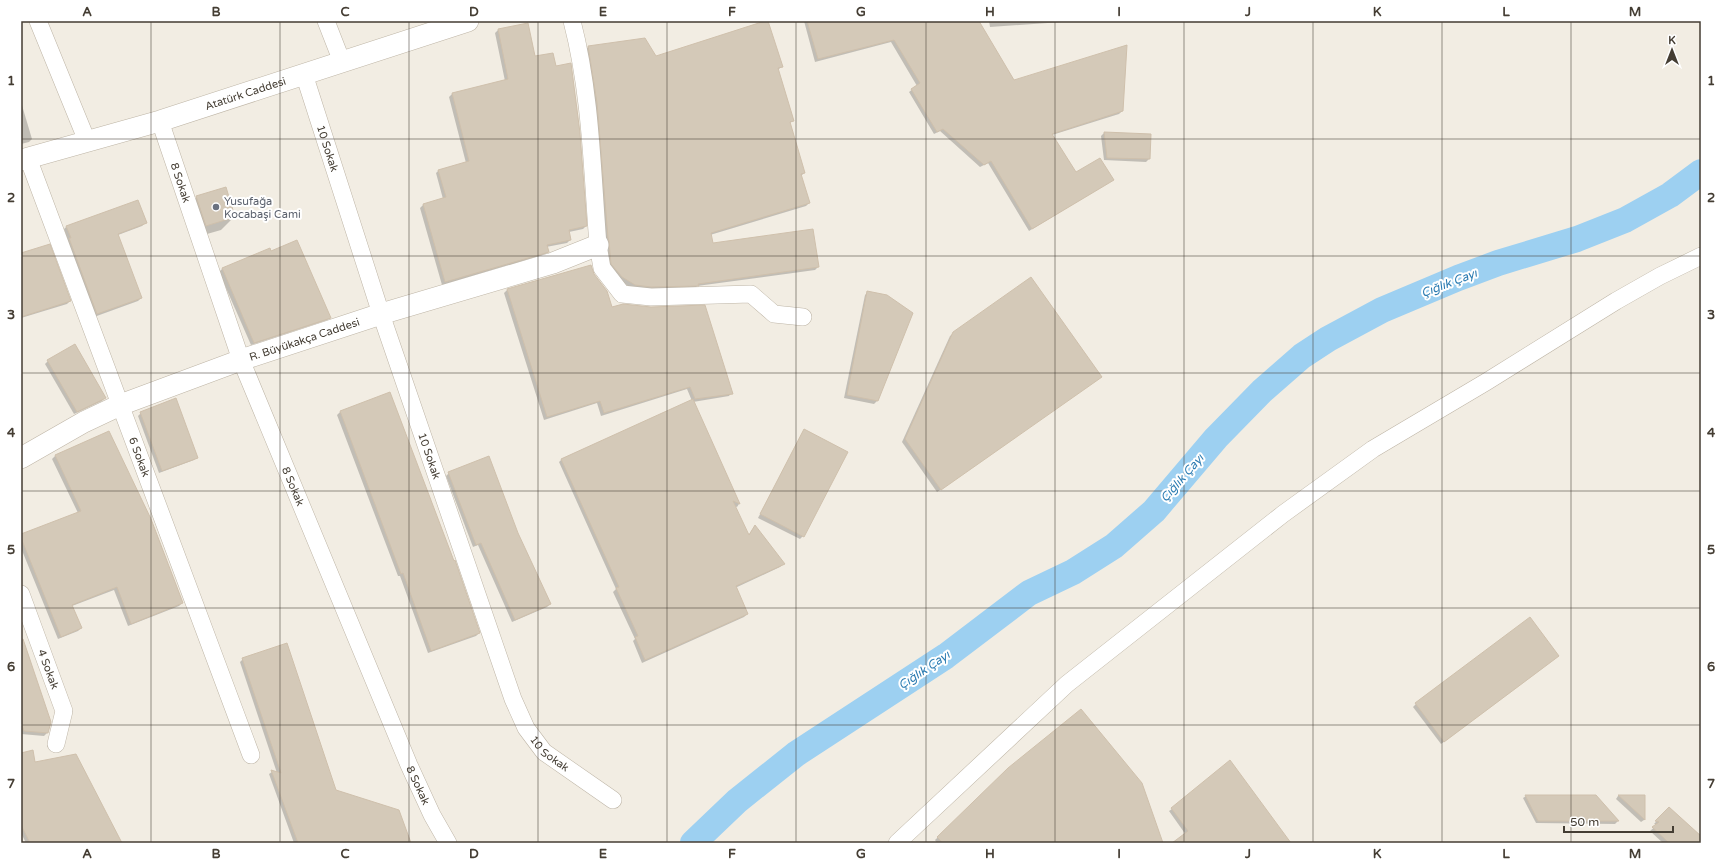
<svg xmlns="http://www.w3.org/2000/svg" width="1722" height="864" font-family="'Varela Round',sans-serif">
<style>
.shadow{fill:#0003}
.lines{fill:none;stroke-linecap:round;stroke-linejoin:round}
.river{stroke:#9dd0f1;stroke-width:26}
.building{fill:#d4c9b8;stroke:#cfc0ac}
.minor-casing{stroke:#beb5a6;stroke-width:18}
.tertiary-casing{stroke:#beb5a6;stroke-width:22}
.minor{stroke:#fff;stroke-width:17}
.tertiary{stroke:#fff;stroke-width:21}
.grid{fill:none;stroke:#443d33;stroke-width:1;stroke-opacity:0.55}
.worship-dot{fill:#6b7280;stroke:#fff;stroke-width:1.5}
.labels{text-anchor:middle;stroke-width:4;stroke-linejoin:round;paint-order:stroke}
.street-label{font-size:11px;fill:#443d33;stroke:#fff}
.worship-label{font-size:11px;fill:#5b616d;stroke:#fff;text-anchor:start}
.water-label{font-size:12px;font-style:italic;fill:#2b7bb1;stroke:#fff}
.neatline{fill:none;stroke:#443d33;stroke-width:1.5}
.grid-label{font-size:13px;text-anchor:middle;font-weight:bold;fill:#443d33}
</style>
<rect width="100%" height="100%" fill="#f2ede3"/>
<g class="shadow">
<polygon points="804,21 978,21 1013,81 1122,111 1119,114 1052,135 1075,174 1113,180 1029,231 988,163 980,167 940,131 934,134 909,92 917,86 891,42 815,62"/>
<polygon points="989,21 1076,21 990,27"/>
<polygon points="498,30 534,57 555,67 586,226 583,229 569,232 570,240 567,243 546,247 548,252 545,254 442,285 420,208 423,205 443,199 436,173 439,170 466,163 449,97 452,94 505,81 495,33"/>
<polygon points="588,47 655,57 782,66 778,70 793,120 789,124 804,173 801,176 809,203 806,206 710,235 712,244 818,267 815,270 697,286 695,288 648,290 631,288 619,280 609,267 586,50"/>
<polygon points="21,102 32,139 29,142 21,144"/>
<polygon points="1104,133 1150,135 1149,159 1146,162 1104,160 1101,136"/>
<polygon points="197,197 234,217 221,230 193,238 183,210"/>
<polygon points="145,223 142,226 118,235 141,298 138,301 94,317 66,242 68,241 64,229 67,226"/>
<polygon points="269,249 330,318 327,320 251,345 219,272 222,269"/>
<polygon points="21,254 70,301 67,304 21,318"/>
<polygon points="593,275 612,309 731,393 729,396 693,402 739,504 737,507 734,506 748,536 755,526 783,564 780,567 735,588 747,614 744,617 642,663 633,641 635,639 613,592 616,589 559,462 562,459 692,401 687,389 601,416 597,403 544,420 504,293 507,290"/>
<polygon points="868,292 877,401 874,404 844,398 865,295"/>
<polygon points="954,333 1101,377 937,492 902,442 950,336"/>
<polygon points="48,361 104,398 102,401 74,414 45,364"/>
<polygon points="390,393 479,633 476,636 428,653 400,576 398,576 337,415 340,412"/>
<polygon points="141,413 197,457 194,460 159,473 138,416"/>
<polygon points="804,430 803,536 800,539 758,518"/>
<polygon points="108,432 182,603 179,606 128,626 114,590 72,606 81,628 78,631 58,639 21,548 21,535 78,513 52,459 55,456"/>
<polygon points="449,473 517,533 550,604 547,607 512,622 478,545 473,547 446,476"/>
<polygon points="21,636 50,722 47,733 44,736 21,734"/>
<polygon points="1555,658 1441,744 1413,707 1416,704"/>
<polygon points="243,659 335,791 410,843 294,843 269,774 272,772 277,773 240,662"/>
<polygon points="21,754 35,763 121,843 26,843 21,833"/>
<polygon points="1009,769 1162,843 937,843 935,840"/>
<polygon points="1526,796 1596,796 1618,821 1615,824 1536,823 1523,798"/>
<polygon points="1618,796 1644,796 1644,820 1641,822 1616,799"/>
<polygon points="1669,808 1701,837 1701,843 1663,843 1650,831 1658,824 1654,824"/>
<polygon points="1172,809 1290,843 1174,843 1186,835 1169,811"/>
</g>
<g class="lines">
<polyline class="river" points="693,843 737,801 796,754 946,656 1029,593 1073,572 1114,546 1154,511 1216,438 1262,391 1302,356 1328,339 1382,310 1458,278 1498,263 1577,239 1625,220 1670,195 1701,172"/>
</g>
<g class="building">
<polygon points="765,21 768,21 783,67 778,68 794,121 790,122 805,173 801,174 810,203 711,233 713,243 813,229 819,267 698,284 699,286 651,287 635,285 622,277 611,264 609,241 608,238 597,103 588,46 645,38 656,56"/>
<polygon points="807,21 979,21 1014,80 1127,45 1123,111 1052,134 1076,172 1100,158 1114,180 1032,229 991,161 984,165 943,129 937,132 911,89 920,83 894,40 818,59"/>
<polygon points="528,23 535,56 553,53 556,66 571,63 580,133 587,226 569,230 571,240 547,245 549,252 445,282 423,204 446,197 438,170 469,161 452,93 508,79 498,29"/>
<polygon points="1104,132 1151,134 1150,159 1107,158"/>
<polygon points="226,187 235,217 206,226 196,196"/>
<polygon points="138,200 147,223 118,234 142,298 97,314 69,238 71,238 66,226"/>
<polygon points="297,240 331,318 254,343 222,268 270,248 271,251"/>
<polygon points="50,244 71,301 21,317 21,253"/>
<polygon points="591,265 594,274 607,291 612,307 623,304 651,307 705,305 733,394 695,399 690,387 604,413 600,401 547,417 507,289"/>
<polygon points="1031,277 1102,377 941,490 905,439 953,332"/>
<polygon points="867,291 887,295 913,313 878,401 847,395"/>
<polygon points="75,344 106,398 77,412 47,360"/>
<polygon points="390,392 454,561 455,560 480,633 431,651 403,573 401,574 340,411"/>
<polygon points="176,398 198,458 162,471 140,412"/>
<polygon points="693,399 740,504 733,501 749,535 755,525 785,564 736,586 748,614 645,660 635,637 638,636 616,588 619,587 561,459"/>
<polygon points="804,429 848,452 804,537 760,514"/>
<polygon points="109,431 151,519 183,603 131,624 117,587 72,605 82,628 61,637 21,538 21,534 81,511 55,455"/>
<polygon points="489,456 518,533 551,604 515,620 481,543 476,545 448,472"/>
<polygon points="1530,617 1559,656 1444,742 1415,703"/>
<polygon points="21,639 23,639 51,722 48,733 24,731 21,722"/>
<polygon points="287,643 336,790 399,810 411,843 298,843 271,770 281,773 242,658"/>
<polygon points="1081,709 1142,783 1163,843 943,843 937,837 1008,768"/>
<polygon points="33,750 35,762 76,754 122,843 30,843 21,825 21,753"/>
<polygon points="1230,760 1291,843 1172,843 1188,831 1171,808"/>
<polygon points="1525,795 1596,795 1619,821 1538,821"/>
<polygon points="1618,795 1645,795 1645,820"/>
<polygon points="1669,807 1701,836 1701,843 1669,843 1652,827 1659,822 1655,821"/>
</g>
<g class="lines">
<defs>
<g id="minor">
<polyline points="38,21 87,141"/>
<polyline points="326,21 342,62"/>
<path d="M572,21c19,73 20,149 26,224l4,23 20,26 29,3 100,-3 23,20 29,3"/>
<path id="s1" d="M304,74l77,240 132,385 13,29 18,24 69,48"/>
<path id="s2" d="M160,121l81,239 168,405 23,50 16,28"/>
<path id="s3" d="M28,158l223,597"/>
<path id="s4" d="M21,594l43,117 -8,33"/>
<polyline points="897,843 1067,684 1283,514 1373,449 1486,382 1616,301 1660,276 1701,256"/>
</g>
<g id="tertiary">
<path id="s5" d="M21,160l139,-39 308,-100"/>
<path id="s6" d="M21,458l63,-36 36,-17 121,-45 140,-46 172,-51 45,-18"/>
</g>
</defs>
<use href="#minor" class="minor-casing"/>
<use href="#tertiary" class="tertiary-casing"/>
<use href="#minor" class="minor"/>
<use href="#tertiary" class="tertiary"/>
</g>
<path class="grid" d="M151,21v822M280,21v822M409,21v822M538,21v822M667,21v822M796,21v822M926,21v822M1055,21v822M1184,21v822M1313,21v822M1442,21v822M1571,21v822M21,139h1680M21,256h1680M21,373h1680M21,491h1680M21,608h1680M21,725h1680"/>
<circle class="worship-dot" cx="216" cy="207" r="4"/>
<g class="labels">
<g class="street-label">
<text dy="4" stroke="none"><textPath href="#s5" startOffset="234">Atatürk Caddesi</textPath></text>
<text dy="4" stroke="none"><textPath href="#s1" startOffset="78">10 Sokak</textPath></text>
<text dy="4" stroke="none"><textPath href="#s2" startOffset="65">8 Sokak</textPath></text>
<text dy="4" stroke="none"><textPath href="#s6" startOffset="308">R. Büyükakça Caddesi</textPath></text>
<text dy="4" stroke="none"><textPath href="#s3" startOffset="319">6 Sokak</textPath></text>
<text dy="4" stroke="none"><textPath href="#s1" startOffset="402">10 Sokak</textPath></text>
<text dy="4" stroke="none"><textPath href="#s2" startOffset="389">8 Sokak</textPath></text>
<text dy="4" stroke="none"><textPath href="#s4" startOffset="80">4 Sokak</textPath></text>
<text dy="4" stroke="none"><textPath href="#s1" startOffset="726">10 Sokak</textPath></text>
<text dy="4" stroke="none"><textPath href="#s2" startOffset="713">8 Sokak</textPath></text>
</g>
<g class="worship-label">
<text x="224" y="205">Yusufağa<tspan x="224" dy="13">Kocabaşi Cami</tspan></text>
</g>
<g class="water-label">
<text transform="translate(1449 283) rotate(-21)" y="4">Çığlık Çayı</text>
<text transform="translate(1182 478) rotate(-49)" y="4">Çığlık Çayı</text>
<text transform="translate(924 670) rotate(-34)" y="4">Çığlık Çayı</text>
</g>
</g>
<rect width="1722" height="864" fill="none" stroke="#ffffff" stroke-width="44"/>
<g transform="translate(1672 50)" stroke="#ffffff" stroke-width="3" paint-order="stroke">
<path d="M0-3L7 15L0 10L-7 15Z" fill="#443d33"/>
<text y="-6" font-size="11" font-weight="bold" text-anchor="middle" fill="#443d33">K</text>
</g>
<path d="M1564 826v6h109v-6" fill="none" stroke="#443d33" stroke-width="2"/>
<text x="1570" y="826" font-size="12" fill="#443d33" stroke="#ffffff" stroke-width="3" paint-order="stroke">50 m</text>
<rect x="22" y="22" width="1678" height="820" class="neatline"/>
<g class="grid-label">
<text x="87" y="16">A</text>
<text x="216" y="16">B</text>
<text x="345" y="16">C</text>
<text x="474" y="16">D</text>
<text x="603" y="16">E</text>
<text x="732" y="16">F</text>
<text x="861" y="16">G</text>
<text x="990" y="16">H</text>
<text x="1119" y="16">I</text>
<text x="1248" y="16">J</text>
<text x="1377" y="16">K</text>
<text x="1506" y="16">L</text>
<text x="1635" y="16">M</text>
<text x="11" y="85">1</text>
<text x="1711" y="85">1</text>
<text x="11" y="202">2</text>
<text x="1711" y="202">2</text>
<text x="11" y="319">3</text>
<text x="1711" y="319">3</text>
<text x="11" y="437">4</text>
<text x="1711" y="437">4</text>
<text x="11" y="554">5</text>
<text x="1711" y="554">5</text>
<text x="11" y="671">6</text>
<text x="1711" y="671">6</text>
<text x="11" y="788">7</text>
<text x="1711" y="788">7</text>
<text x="87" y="858">A</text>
<text x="216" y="858">B</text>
<text x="345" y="858">C</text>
<text x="474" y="858">D</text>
<text x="603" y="858">E</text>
<text x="732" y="858">F</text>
<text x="861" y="858">G</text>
<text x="990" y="858">H</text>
<text x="1119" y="858">I</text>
<text x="1248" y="858">J</text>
<text x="1377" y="858">K</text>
<text x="1506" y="858">L</text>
<text x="1635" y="858">M</text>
</g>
</svg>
